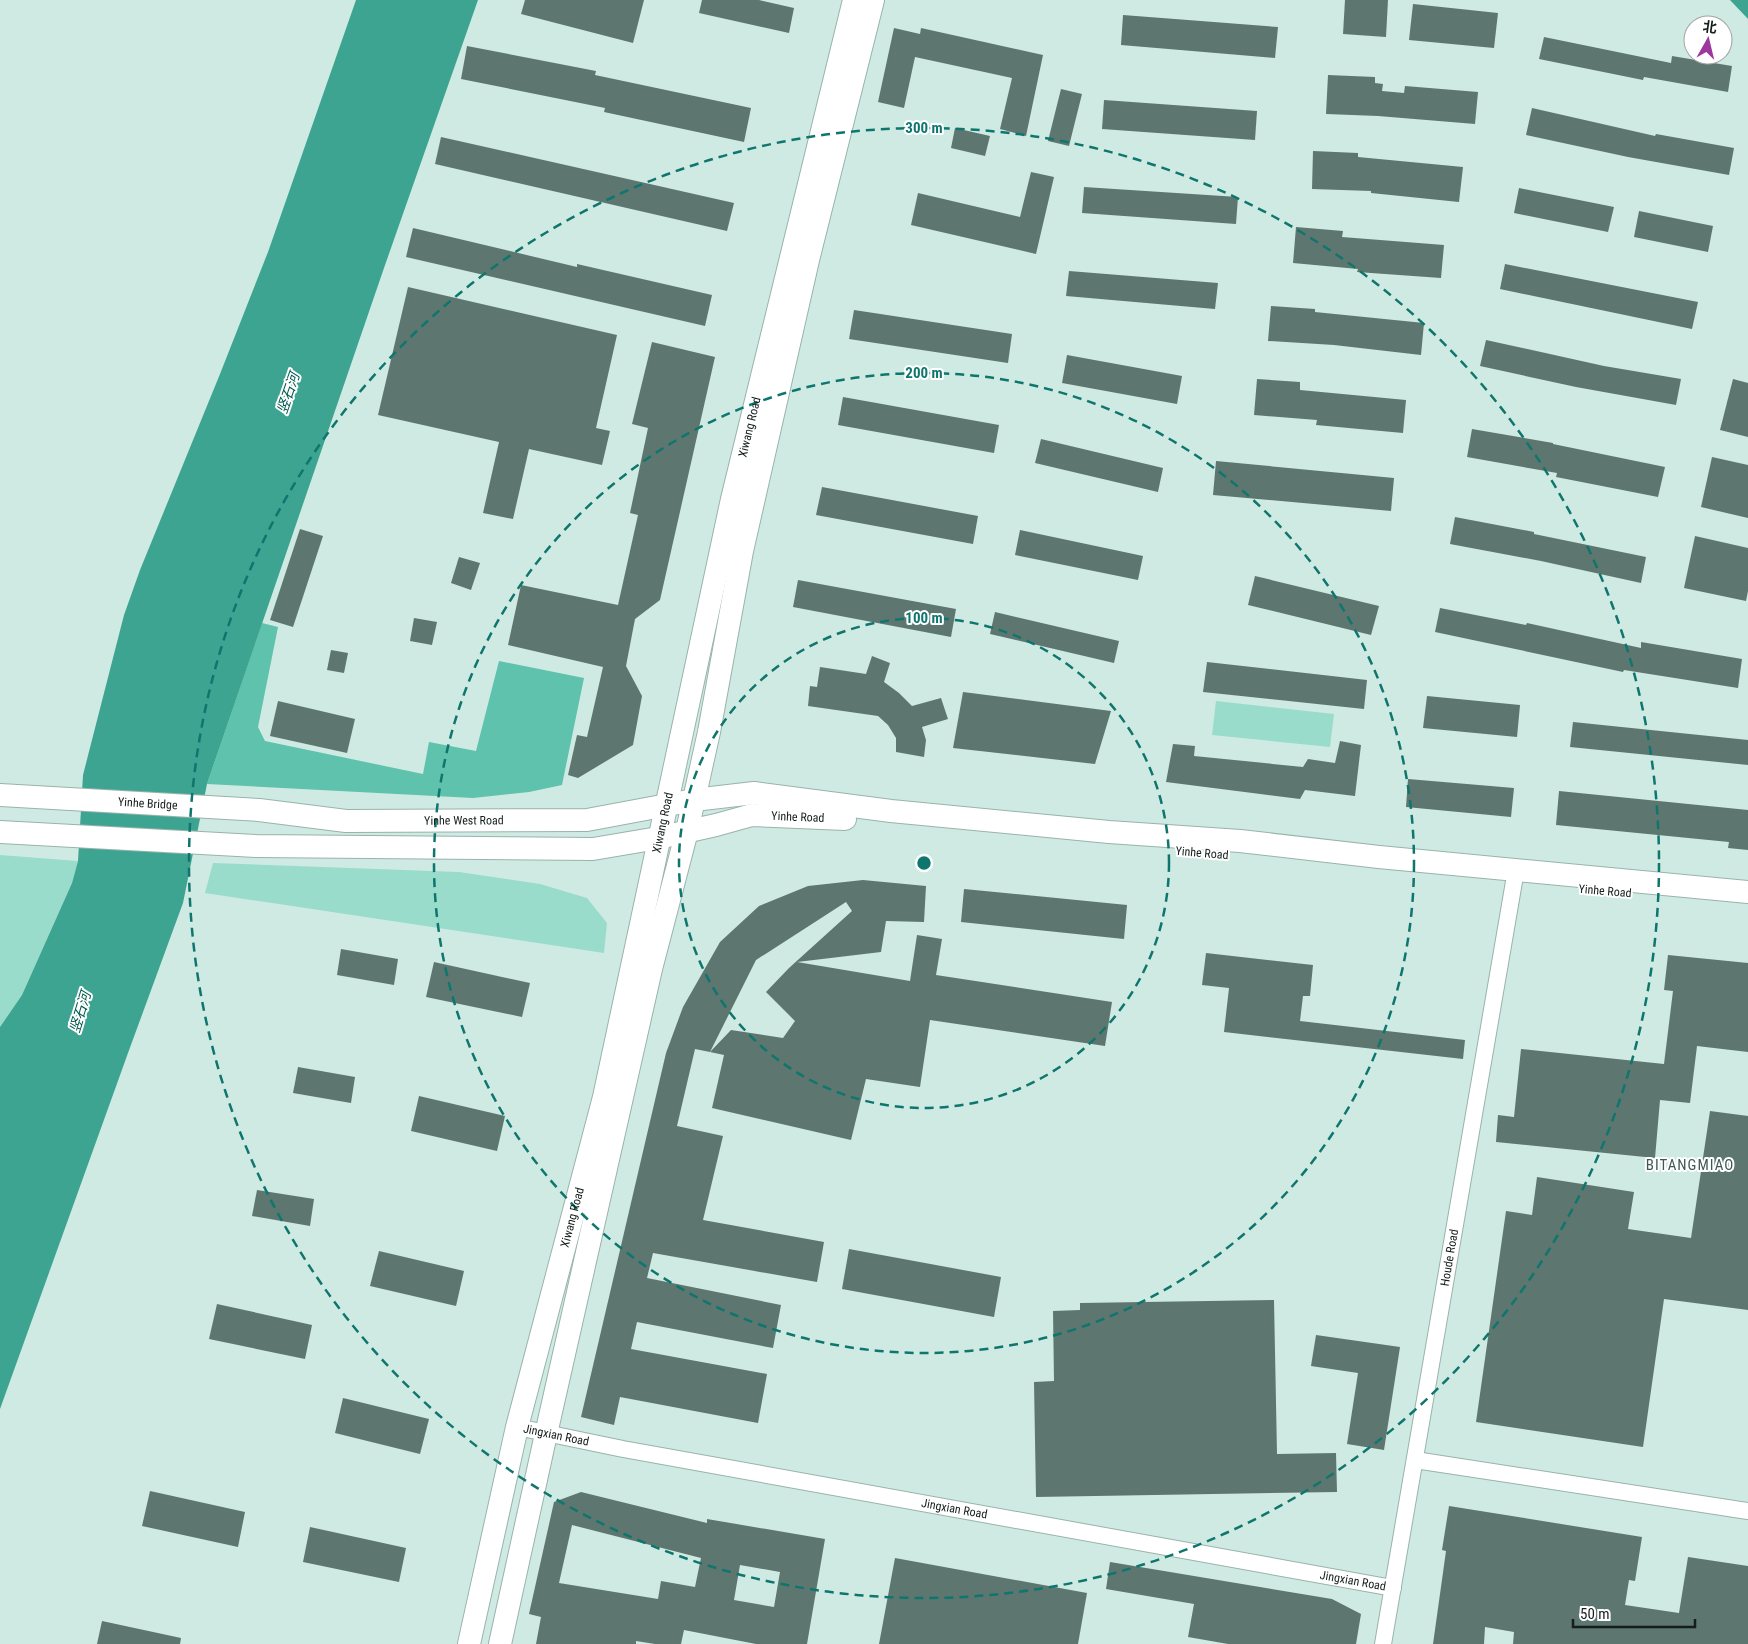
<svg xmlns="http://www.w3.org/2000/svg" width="1748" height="1644" font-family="'Roboto Condensed','Noto Sans SC',sans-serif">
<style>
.green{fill:#99dccc}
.forest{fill:#5ec2ad}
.water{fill:#3da491}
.building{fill:#5e7670;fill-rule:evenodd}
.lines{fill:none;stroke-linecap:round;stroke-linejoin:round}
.minor-casing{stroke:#99b3ac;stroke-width:18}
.secondary-casing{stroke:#99b3ac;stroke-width:24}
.minor{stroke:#fff;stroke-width:16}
.secondary{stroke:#fff;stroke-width:22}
.ring{fill:none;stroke:#0f766e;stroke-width:2.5;stroke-dasharray:9 6}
.labels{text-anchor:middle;stroke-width:4;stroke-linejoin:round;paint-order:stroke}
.street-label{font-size:12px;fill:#141e1b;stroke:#fff}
.water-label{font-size:14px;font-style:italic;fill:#005a4c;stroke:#fff}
.quarter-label{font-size:15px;letter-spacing:1px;fill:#415852;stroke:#fff}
.centre{fill:#0f766e;stroke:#fff;stroke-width:2.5}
.ring-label{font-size:15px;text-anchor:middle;font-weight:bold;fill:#0f766e;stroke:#fff;stroke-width:4;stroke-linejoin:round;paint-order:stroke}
</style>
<rect width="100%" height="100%" fill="#cfeae3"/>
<g class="green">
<polygon points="1216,701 1334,714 1330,747 1212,735"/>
<polygon points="0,855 78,861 72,883 22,995 0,1027"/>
<polygon points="213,863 459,872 540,884 587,898 607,923 604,953 205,893"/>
</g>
<polygon class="forest" points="262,623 278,627 258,727 265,741 423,774 429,742 476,751 499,661 584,678 562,785 529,792 473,798 207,784"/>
<g class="water">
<polygon points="356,0 478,0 384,268 207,784 183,903 128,1053 0,1409 0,1027 22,995 72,883 78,861 83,775 124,615 140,570 220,374 268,252"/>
<polygon points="1730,0 1748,0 1748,19"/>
</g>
<g class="building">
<polygon points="525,0 644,0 633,43 521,14"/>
<polygon points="702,0 759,0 794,8 789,33 699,13"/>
<polygon points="1345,0 1388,0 1386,37 1343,34"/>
<polygon points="1413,4 1498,13 1494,48 1409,40"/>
<polygon points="1123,15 1278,27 1275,58 1121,45"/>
<polygon points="894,28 920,34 921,28 1043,55 1026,136 1000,129 1012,78 915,57 904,108 878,102"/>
<polygon points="1544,37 1671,63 1672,56 1732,66 1728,92 1644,77 1643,80 1539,59"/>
<polygon points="467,46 596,71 595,75 751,108 744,142 604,112 605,108 461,79"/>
<polygon points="1328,75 1375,77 1375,83 1383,84 1382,91 1404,93 1405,86 1478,92 1475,124 1378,116 1326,114"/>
<polygon points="1061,89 1082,94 1069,146 1048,141"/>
<polygon points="1104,100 1257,111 1255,140 1102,129"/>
<polygon points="1532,108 1655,136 1656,134 1734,148 1729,175 1628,157 1526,135"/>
<polygon points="955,128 990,136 985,156 951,148"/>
<polygon points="441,137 734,203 727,231 435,164"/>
<polygon points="1313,151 1358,153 1358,157 1463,167 1459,202 1371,193 1371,191 1312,189"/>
<polygon points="1031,172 1054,177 1036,254 911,225 918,193 1020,217"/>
<polygon points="1084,187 1238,197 1236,224 1082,213"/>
<polygon points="1519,188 1614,207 1608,232 1514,213"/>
<polygon points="1639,211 1713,226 1708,252 1634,237"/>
<polygon points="1296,227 1343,231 1342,237 1444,245 1441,278 1357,272 1358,269 1293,263"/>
<polygon points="413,228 577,267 577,264 712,295 705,326 406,257"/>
<polygon points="1505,264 1698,302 1692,329 1500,289"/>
<polygon points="1069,271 1218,283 1215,309 1066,296"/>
<polygon points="408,287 617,335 596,428 610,431 602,465 529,449 513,519 483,513 499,442 378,415"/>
<polygon points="1271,306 1315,309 1315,312 1424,323 1421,355 1334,345 1268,341"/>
<polygon points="854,310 1012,334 1008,363 849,339"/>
<polygon points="1486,340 1604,366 1681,379 1676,405 1576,387 1480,366"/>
<polygon points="652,342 715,357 660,600 635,619 626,666 642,696 633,745 578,778 568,775 577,735 587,737 603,667 508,645 521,585 618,605 638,515 630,513 648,428 632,424"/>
<polygon points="1067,355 1182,376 1177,404 1062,383"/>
<polygon points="1257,379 1300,382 1300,390 1406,400 1403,433 1316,425 1317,420 1254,415"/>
<polygon points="1733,379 1748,383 1748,437 1720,430"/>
<polygon points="843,397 999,425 994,453 838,425"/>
<polygon points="1472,429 1553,443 1553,444 1665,467 1658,497 1556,477 1557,473 1467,457"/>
<polygon points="1041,439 1163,468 1158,492 1035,463"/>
<polygon points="1712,457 1748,465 1748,518 1701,507"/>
<polygon points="1216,461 1394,478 1391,511 1213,495"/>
<polygon points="822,487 978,516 973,544 816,515"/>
<polygon points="1455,517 1534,532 1534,534 1646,557 1641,583 1541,561 1450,544"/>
<polygon points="300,529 323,536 293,627 270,620"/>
<polygon points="1020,530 1143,556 1138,580 1015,555"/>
<polygon points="1695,536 1748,548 1748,591 1746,601 1684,588"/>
<polygon points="459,557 480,563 471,590 451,583"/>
<polygon points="1255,576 1379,606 1371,635 1248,605"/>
<polygon points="798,580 956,609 951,637 793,607"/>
<polygon points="1440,608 1526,625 1527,623 1641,648 1641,642 1742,659 1738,688 1624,670 1623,672 1435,632"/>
<polygon points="995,612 1119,641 1114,663 990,634"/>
<polygon points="414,618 437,622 432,645 410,641"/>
<polygon points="331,650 348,653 344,673 327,670"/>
<polygon points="872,656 890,663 884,682 899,693 912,706 941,698 948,719 922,727 926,740 924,757 896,752 896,738 888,725 878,716 808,706 810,686 817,687 820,667 866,674"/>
<polygon points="1207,662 1367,680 1364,709 1203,692"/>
<polygon points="963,692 1111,711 1095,764 953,748"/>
<polygon points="1427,696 1520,705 1517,737 1423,728"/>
<polygon points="278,701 355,719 347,753 270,736"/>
<polygon points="1573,722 1748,740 1748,765 1570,747"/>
<polygon points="1340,741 1361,745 1355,796 1305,790 1300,799 1166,782 1173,744 1195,746 1194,756 1303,767 1308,759 1335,763"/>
<polygon points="1408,779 1514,788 1511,817 1406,807"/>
<polygon points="1559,791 1748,810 1748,850 1728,848 1729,842 1556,825"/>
<polygon points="863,880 926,886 924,922 886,921 881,952 797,962 910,981 917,935 942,939 936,975 1112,1002 1105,1046 930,1020 920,1087 866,1079 851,1140 712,1108 724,1055 710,1052 731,1030 783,1038 795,1021 766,992 789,968 852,911 846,902 756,960 710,1052 695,1049 677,1126 723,1136 703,1220 824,1242 817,1282 653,1253 647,1278 781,1305 773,1348 637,1322 631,1349 767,1374 758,1423 620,1397 614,1425 581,1417 666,1053 683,1007 720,942 759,906 808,886"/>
<polygon points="964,889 1127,905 1124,939 961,922"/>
<polygon points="341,949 398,959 394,985 337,975"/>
<polygon points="1206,953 1313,965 1310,996 1303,996 1300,1021 1465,1040 1463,1059 1224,1032 1229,988 1202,985"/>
<polygon points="1668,955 1748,963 1748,1052 1697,1046 1690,1103 1660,1100 1655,1158 1496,1142 1498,1115 1514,1117 1521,1049 1664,1064 1673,991 1664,990"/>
<polygon points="434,962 530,983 522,1017 426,997"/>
<polygon points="298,1067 355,1077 351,1103 293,1093"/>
<polygon points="419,1096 505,1116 497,1151 411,1131"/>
<polygon points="1710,1111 1748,1116 1748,1310 1664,1299 1643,1447 1476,1422 1506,1211 1532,1215 1537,1177 1634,1192 1628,1229 1691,1238"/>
<polygon points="257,1190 314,1199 310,1226 252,1216"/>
<polygon points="849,1249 1001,1277 994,1317 842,1289"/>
<polygon points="379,1251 464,1271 456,1306 370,1286"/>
<polygon points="1274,1300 1277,1454 1336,1453 1337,1492 1036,1497 1034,1382 1054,1381 1053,1311 1080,1310 1080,1303"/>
<polygon points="217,1304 312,1325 305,1359 209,1339"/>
<polygon points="1316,1335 1400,1347 1384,1450 1347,1444 1358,1373 1311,1366"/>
<polygon points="343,1398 429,1419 420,1454 335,1433"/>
<polygon points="150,1491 245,1512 238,1547 142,1526"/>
<path d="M581,1492l126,31v-4l118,20 -18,105h-51l-72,-14 -3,14h-26l-19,-3v3h-100l5,-27 -12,-3 25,-112zM572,1525l129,33 -6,29 -34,-6 -3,18 -99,-16zM740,1565l40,7 -6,35 -40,-7z"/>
<polygon points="1449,1506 1642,1537 1635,1581 1629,1580 1625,1605 1679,1613 1688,1557 1748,1566 1748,1644 1513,1644 1514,1632 1485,1627 1484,1644 1433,1644 1446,1551 1442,1550"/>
<polygon points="310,1527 406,1548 399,1582 303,1562"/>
<polygon points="895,1558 1087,1593 1078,1644 879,1644"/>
<polygon points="1110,1562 1332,1599 1361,1614 1356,1644 1228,1644 1188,1637 1194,1604 1106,1589"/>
<polygon points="102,1621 181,1638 180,1644 97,1644"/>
</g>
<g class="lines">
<defs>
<g id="minor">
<path id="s1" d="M517,1427l106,22 770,139"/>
<polyline points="1415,1460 1748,1511"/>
<path id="s2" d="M1383,1644l133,-774"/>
</g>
<g id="secondary">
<path id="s3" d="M0,795l259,15 87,11 241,-1 107,-20 60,-7 137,18 218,21 131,9 139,16 369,35"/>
<path id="s4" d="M0,832l256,14 337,3 65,-11 58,-13 36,-10 93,4"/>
<path id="s5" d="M469,1644l48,-217 87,-330 128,-598 122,-499"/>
<polyline points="500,1644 546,1434 651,969 687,831 709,732 742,551 808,260 873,0"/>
</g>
</defs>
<use href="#minor" class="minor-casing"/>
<use href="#secondary" class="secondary-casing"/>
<use href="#minor" class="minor"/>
<use href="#secondary" class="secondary"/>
</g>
<g class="ring">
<circle cx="924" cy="863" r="245"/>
<circle cx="924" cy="863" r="490"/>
<circle cx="924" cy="863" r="735"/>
</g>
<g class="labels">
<g class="street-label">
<text dy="4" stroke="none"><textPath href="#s5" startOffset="1249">Xiwang Road</textPath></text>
<text dy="4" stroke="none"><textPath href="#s3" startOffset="148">Yinhe Bridge</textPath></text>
<text dy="4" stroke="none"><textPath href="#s4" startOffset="802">Yinhe Road</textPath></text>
<text dy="4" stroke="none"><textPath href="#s3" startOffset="465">Yinhe West Road</textPath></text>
<text dy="4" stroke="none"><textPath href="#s5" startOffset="844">Xiwang Road</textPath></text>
<text transform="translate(1202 853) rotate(5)" y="4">Yinhe Road</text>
<text transform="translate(1605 891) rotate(5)" y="4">Yinhe Road</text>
<text dy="4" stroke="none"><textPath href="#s5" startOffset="439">Xiwang Road</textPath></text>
<text dy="4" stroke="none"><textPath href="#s2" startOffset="392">Houde Road</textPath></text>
<text dy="4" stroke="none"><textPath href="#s1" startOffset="40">Jingxian Road</textPath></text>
<text dy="4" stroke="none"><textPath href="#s1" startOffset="445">Jingxian Road</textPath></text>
<text dy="4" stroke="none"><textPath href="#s1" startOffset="850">Jingxian Road</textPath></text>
</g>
<g class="water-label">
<text transform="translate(288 393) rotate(-71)" y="5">竖石河</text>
<text transform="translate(80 1012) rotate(-73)" y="5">竖石河</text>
</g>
<g class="quarter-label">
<text x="1690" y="1170">BITANGMIAO</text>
</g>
</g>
<circle cx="924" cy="863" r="8" class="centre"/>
<g class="ring-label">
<text x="924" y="133">300 m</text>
<text x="924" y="378">200 m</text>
<text x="924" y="623">100 m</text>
</g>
<g transform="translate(1708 40) rotate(8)"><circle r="24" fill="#ffffff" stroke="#a1a5a4"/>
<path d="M0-4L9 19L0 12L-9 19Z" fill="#9d379c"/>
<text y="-8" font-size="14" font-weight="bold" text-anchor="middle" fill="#141e1b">北</text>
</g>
<path d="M1573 1619v8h122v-8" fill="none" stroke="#141e1b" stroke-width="2.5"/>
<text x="1580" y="1619" font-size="15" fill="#141e1b" stroke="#ffffff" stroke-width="4" paint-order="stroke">50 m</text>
</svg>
